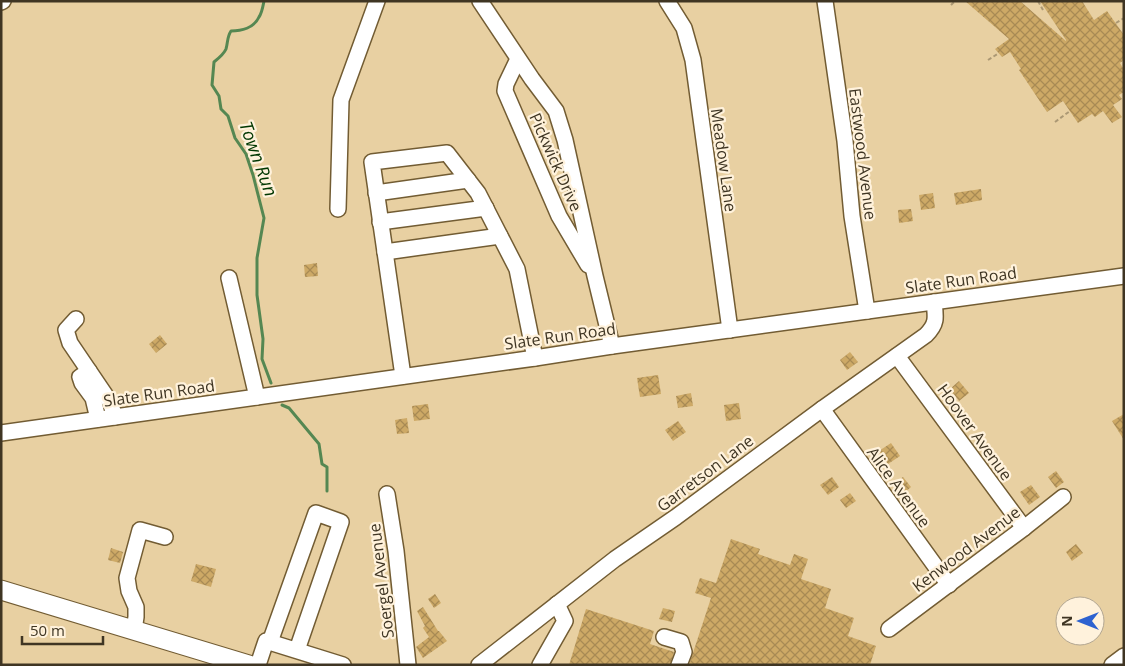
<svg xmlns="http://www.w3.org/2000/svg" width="1125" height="666" font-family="'Open Sans',sans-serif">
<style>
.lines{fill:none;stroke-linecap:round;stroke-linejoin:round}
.stream{stroke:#558752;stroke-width:3}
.building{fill:url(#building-cross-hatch)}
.minor-casing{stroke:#725c33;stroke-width:18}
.major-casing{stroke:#725c33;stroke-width:21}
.path{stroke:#ab9874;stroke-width:2;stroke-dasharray:4 2.5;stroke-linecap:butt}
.minor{stroke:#fff;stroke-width:15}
.major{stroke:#fff;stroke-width:19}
.labels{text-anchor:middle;stroke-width:4.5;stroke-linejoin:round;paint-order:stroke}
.street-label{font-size:16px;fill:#3f3523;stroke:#fff2dc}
.water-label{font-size:18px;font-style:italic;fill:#003700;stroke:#fff2dc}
</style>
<defs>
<pattern id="building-cross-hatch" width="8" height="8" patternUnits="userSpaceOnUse" patternTransform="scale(1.25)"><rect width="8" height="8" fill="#cda966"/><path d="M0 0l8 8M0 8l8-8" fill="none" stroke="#a88a54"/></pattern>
</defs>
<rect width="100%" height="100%" fill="#e8d0a2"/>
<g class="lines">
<g class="stream">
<path d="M264,1c-1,5 -2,12 -5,16 -5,11 -18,14 -28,14 -4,6 -3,11 -5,18 -2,5 -7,9 -12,13l-2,23 7,11 2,13 7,7 7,22 11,16 7,21 11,43 -7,40v37l6,44 -1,20 9,24"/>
<polyline points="282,405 289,408 319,444 322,464 327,467 327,491"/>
</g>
</g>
<g class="building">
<polygon points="965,1 1020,1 1066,41 1066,40 1040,1 1082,1 1094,20 1107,11 1124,35 1124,60 1120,63 1124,70 1124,92 1119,95 1122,99 1113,105 1122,117 1112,123 1103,111 1095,117 1092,114 1078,123 1063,101 1047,112 1019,70 1021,69 1010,52 1002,57 995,49 1009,39"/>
<polygon points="981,189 982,200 956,205 954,193"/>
<polygon points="933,193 935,208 921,210 919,195"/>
<polygon points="911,209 913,221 899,223 898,210"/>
<polygon points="317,263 318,276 305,277 304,265"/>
<polygon points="160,335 167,344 156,353 149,344"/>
<polygon points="850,352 858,362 847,370 840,360"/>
<polygon points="658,375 661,394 640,397 637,378"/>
<polygon points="959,381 969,393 959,401 950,389"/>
<polygon points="691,393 693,406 678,408 676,396"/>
<polygon points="739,403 741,419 726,421 724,405"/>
<polygon points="428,404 430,419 414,421 412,406"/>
<polygon points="1124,414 1124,440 1112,421"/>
<polygon points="407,418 409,433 397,434 395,420"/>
<polygon points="678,421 686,432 673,441 665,430"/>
<polygon points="891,443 900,456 888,464 879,451"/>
<polygon points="1056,471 1064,482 1056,488 1048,477"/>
<polygon points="832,477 839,487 828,495 820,485"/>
<polygon points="903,477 911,487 902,495 894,484"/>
<polygon points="1031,485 1040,497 1029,505 1020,492"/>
<polygon points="850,493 856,501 846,508 840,500"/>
<polygon points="731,539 760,549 758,554 790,565 794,554 808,559 801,579 831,589 825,608 854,618 848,636 876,646 870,665 689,665 711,598 695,593 700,578 716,583"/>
<polygon points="1076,544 1083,553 1072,561 1066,552"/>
<polygon points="111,548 123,552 120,563 108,560"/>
<polygon points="196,564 216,569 211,587 191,581"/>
<polygon points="435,594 441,603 434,608 428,599"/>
<polygon points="423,607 438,631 439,631 447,641 423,658 416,647 429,637 423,628 425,626 417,611"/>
<polygon points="663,608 675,611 672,622 659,619"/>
<polygon points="586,609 654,631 650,644 674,652 670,665 569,665"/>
</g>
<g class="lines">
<defs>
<g id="minor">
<polyline points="480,1 532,79 556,111 565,140 595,276 612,346"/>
<polyline points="667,1 684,28 693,60 730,330"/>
<polyline points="825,1 845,141 852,216 867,311"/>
<polyline points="1,2 3,1"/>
<polyline points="518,59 506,84 505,91 559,216 588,265"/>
<polyline points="376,193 468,180"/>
<polyline points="338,209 341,100 377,1"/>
<polyline points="380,222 486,208"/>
<polyline points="385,252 500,236"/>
<polyline points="229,278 257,397"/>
<polyline points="76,319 66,330 70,343 110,402 115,417"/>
<polyline points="897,356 1024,528"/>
<polyline points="89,371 80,377 82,383 93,398 98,419"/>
<polyline points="403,376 372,162 447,153 478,193 517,269 535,358"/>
<polyline points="822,409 949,585"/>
<polyline points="1,433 535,358 612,346 1124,276"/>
<polyline points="387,494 396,551 408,665"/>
<polyline points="889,629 1024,528 1063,497"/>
<polyline points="134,630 136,617 136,607 129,591 127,578 140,530 165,537"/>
<polyline points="664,637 681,642 684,652 679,665"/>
<polyline points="270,642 316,513 341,522 297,650"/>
<polyline points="258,665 266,641 343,665"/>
<path d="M479,665l136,-106 61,-42 146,-108 104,-74c11,-11 10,-17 8,-33"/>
<polyline points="540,665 565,621 557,604"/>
<polyline points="1112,665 1124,656"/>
</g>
<polyline id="major" points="1,590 249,665"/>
</defs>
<use href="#minor" class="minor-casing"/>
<use href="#major" class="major-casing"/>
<g class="path">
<polyline points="1038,1 1043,10"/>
<polyline points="951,5 955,1"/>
<polyline points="1116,23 1124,18"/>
<polyline points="988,60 999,53"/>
<polyline points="1055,122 1070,111"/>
</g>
<use href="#minor" class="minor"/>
<use href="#major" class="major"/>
</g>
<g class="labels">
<g class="street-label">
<text transform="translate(863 154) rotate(83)" y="6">Eastwood Avenue</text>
<text transform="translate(724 160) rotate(82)" y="6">Meadow Lane</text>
<text transform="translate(556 162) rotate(66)" y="6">Pickwick Drive</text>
<text transform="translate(961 280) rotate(-8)" y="6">Slate Run Road</text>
<text transform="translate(560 336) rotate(-8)" y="6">Slate Run Road</text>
<text transform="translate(159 393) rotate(-8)" y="6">Slate Run Road</text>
<text transform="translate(975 432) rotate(54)" y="6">Hoover Avenue</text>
<text transform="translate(705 473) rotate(-37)" y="6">Garretson Lane</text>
<text transform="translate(899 487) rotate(54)" y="6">Alice Avenue</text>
<text transform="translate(966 549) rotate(-37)" y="6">Kenwood Avenue</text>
<text transform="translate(381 581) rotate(-97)" y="6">Soergel Avenue</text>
</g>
<g class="water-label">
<text transform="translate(258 159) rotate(70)" y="6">Town Run</text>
</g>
</g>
<rect width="1125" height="666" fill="none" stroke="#3f3523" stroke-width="5"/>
<g transform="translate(1080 621) rotate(270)"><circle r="24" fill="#fff2dc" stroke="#b2a692"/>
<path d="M0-4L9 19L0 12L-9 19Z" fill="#2d62d0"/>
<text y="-8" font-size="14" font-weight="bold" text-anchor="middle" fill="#3f3523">N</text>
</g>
<path d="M22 636v8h81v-8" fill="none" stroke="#3f3523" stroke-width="2.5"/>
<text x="30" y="636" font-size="15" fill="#3f3523" stroke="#fff2dc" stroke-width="4" paint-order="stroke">50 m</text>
</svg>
